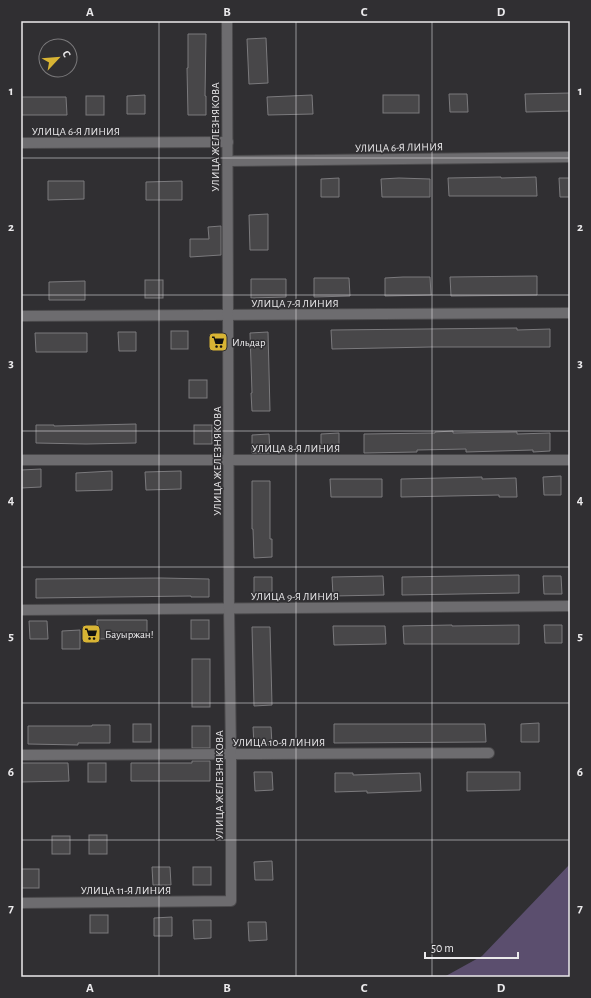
<svg xmlns="http://www.w3.org/2000/svg" width="591" height="998" font-family="'Alegreya Sans',sans-serif">
<style>
.green{fill:#5b4e6e}
.building{fill:#484749;stroke:#7b7a7d}
.lines{fill:none;stroke-linecap:round;stroke-linejoin:round}
.street-casing{stroke:#4b4a4c;stroke-width:12}
.street{stroke:#6d6c6f;stroke-width:10}
.grid{fill:none;stroke:#ebeaec;stroke-width:1;stroke-opacity:0.55}
.labels{text-anchor:middle;stroke-width:3;stroke-linejoin:round;paint-order:stroke}
.street-label{font-size:11px;fill:#ebeaec;stroke:#302f32}
.poi-label{font-size:11px;fill:#ebeaec;stroke:#302f32;text-anchor:start}
.neatline{fill:none;stroke:#ebeaec;stroke-width:1.5}
.grid-label{font-size:13px;text-anchor:middle;font-weight:bold;fill:#ebeaec}
</style>
<rect width="100%" height="100%" fill="#302f32"/>
<polygon class="green" points="570,864 570,977 444,977 482,956"/>
<g class="building">
<polygon points="188,34 206,34 205,96 206,96 206,115 188,115 187,68 188,68"/>
<polygon points="266,38 268,83 249,84 247,39"/>
<polygon points="570,93 570,111 526,112 525,94"/>
<polygon points="449,94 467,94 468,112 450,112"/>
<polygon points="145,95 145,114 127,114 127,96"/>
<polygon points="312,95 313,114 268,115 267,97"/>
<rect x="383" y="95" width="36" height="18"/>
<rect x="86" y="96" width="18" height="19"/>
<polygon points="21,97 66,97 67,115 21,115"/>
<polygon points="501,177 501,178 536,177 537,196 449,196 448,178"/>
<polygon points="339,178 339,197 321,197 321,179"/>
<polygon points="399,178 430,179 430,197 382,197 381,179"/>
<polygon points="559,178 570,178 570,197 560,197"/>
<polygon points="48,181 84,181 84,199 48,200"/>
<polygon points="182,181 182,200 146,200 146,182"/>
<polygon points="268,214 268,250 250,250 249,215"/>
<polygon points="221,226 221,255 190,257 190,239 209,239 208,227"/>
<polygon points="537,276 537,295 451,296 450,277"/>
<polygon points="403,277 430,277 431,295 385,296 385,278"/>
<polygon points="314,278 349,278 350,296 314,297"/>
<polygon points="251,279 286,279 286,297 251,298"/>
<rect x="145" y="280" width="18" height="18"/>
<polygon points="85,281 85,300 49,300 49,282"/>
<polygon points="517,328 517,330 550,329 550,347 431,347 332,349 331,330"/>
<rect x="171" y="331" width="17" height="18"/>
<polygon points="118,332 136,332 136,351 119,351"/>
<polygon points="268,332 270,411 252,411 251,393 252,393 250,333"/>
<polygon points="35,333 87,333 87,352 36,352"/>
<rect x="189" y="380" width="18" height="18"/>
<polygon points="136,424 136,443 86,444 36,443 36,425 54,425 54,426"/>
<rect x="194" y="425" width="18" height="19"/>
<polygon points="453,431 453,433 517,432 517,434 550,433 550,451 533,452 533,450 466,452 466,449 417,450 417,452 364,453 364,434 435,433 435,432"/>
<polygon points="339,433 339,452 321,452 321,434"/>
<polygon points="269,434 270,453 252,453 252,435"/>
<polygon points="41,469 41,487 21,488 21,470"/>
<polygon points="112,471 112,490 76,491 76,473"/>
<polygon points="181,471 181,489 146,490 145,472"/>
<polygon points="561,476 561,495 544,495 543,477"/>
<polygon points="482,477 482,479 516,478 517,497 499,497 499,495 401,497 401,479"/>
<polygon points="330,479 382,479 382,497 331,497"/>
<polygon points="252,481 270,481 270,539 272,539 272,557 254,558 253,529 252,529"/>
<polygon points="519,575 519,593 402,595 402,577"/>
<polygon points="383,576 384,595 333,596 332,577"/>
<polygon points="543,576 561,576 562,594 544,594"/>
<polygon points="254,577 272,577 272,595 254,596"/>
<polygon points="161,578 209,579 209,597 191,597 191,596 36,598 36,579"/>
<polygon points="97,620 147,620 147,638 97,639"/>
<rect x="191" y="620" width="18" height="19"/>
<polygon points="29,621 47,621 48,639 30,639"/>
<polygon points="452,625 452,626 519,625 519,644 404,644 403,626"/>
<polygon points="544,625 562,625 562,643 545,643"/>
<polygon points="333,626 385,626 386,644 334,645"/>
<polygon points="252,627 270,627 272,705 254,706"/>
<polygon points="80,630 80,649 62,649 62,631"/>
<rect x="192" y="659" width="18" height="48"/>
<polygon points="539,723 539,742 521,742 521,724"/>
<rect x="133" y="724" width="18" height="18"/>
<polygon points="334,724 485,724 486,742 334,743"/>
<polygon points="92,725 110,725 110,743 78,743 78,745 28,744 28,726 92,726"/>
<rect x="192" y="726" width="18" height="22"/>
<polygon points="253,727 271,727 272,745 254,745"/>
<polygon points="192,761 210,761 210,781 131,781 131,763 192,763"/>
<polygon points="21,763 68,763 69,781 21,782"/>
<rect x="88" y="763" width="18" height="19"/>
<polygon points="254,772 272,772 273,790 255,791"/>
<polygon points="467,772 520,772 520,790 467,791"/>
<polygon points="335,773 353,773 353,775 420,773 421,791 367,793 367,791 335,792"/>
<rect x="89" y="835" width="18" height="19"/>
<rect x="52" y="836" width="18" height="18"/>
<polygon points="272,861 273,880 255,880 254,862"/>
<polygon points="152,867 170,867 171,885 153,885"/>
<rect x="193" y="867" width="18" height="18"/>
<rect x="21" y="869" width="18" height="19"/>
<rect x="90" y="915" width="18" height="18"/>
<polygon points="172,917 172,936 154,936 154,918"/>
<polygon points="193,920 211,920 211,938 194,939"/>
<polygon points="248,922 266,922 267,940 249,941"/>
</g>
<g class="lines">
<defs>
<g id="street">
<polyline points="21,143 228,142"/>
<polyline points="228,161 570,157"/>
<polyline points="21,316 570,313"/>
<polyline points="21,460 570,460"/>
<polyline points="21,610 570,606"/>
<polyline points="21,755 489,753"/>
<polyline points="21,903 231,901 231,754 229,609 227,21"/>
</g>
</defs>
<use href="#street" class="street-casing"/>
<use href="#street" class="street"/>
</g>
<path class="grid" d="M159,21v956M296,21v956M432,21v956M21,158h549M21,295h549M21,431h549M21,567h549M21,703h549M21,840h549"/>
<defs>
<symbol id="supermarket-square" viewBox="-11 -11 22 22"><rect x="-9" y="-9" width="18" height="18" rx="4" fill="#d8b434" stroke="#302f32"/><path d="M-6-5.5h2.5l.6 2H6L4.5 2H-2.5L-4.4-4H-6ZM-1.5 3.2a1.3 1.3 0 1 0 .1 0ZM3 3.2a1.3 1.3 0 1 0 .1 0Z" fill="#111"/></symbol>
</defs>
<g fill-rule="evenodd">
<use href="#supermarket-square" x="207" y="331" width="22" height="22"/>
<use href="#supermarket-square" x="80" y="623" width="22" height="22"/>
</g>
<g class="labels">
<g class="street-label">
<text x="76" y="135">УЛИЦА 6-Я ЛИНИЯ</text>
<text transform="translate(215 137) rotate(-90)" y="4">УЛИЦА ЖЕЛЕЗНЯКОВА</text>
<text transform="translate(399 147) rotate(-1)" y="4">УЛИЦА 6-Я ЛИНИЯ</text>
<text x="295" y="307">УЛИЦА 7-Я ЛИНИЯ</text>
<text x="296" y="452">УЛИЦА 8-Я ЛИНИЯ</text>
<text transform="translate(217 461) rotate(-90)" y="4">УЛИЦА ЖЕЛЕЗНЯКОВА</text>
<text x="295" y="600">УЛИЦА 9-Я ЛИНИЯ</text>
<text x="279" y="746">УЛИЦА 10-Я ЛИНИЯ</text>
<text transform="translate(219 785) rotate(-90)" y="4">УЛИЦА ЖЕЛЕЗНЯКОВА</text>
<text x="126" y="894">УЛИЦА 11-Я ЛИНИЯ</text>
</g>
<g class="poi-label">
<text x="232" y="346">Ильдар</text>
<text x="105" y="638">Бауыржан!</text>
</g>
</g>
<rect width="591" height="998" fill="none" stroke="#302f32" stroke-width="44"/>
<g transform="translate(58 58) rotate(64)"><circle r="19" fill="#302f32" stroke="#7b7a7c"/>
<path d="M0-3L7 15L0 10L-7 15Z" fill="#d8b434"/>
<text y="-6" font-size="11" font-weight="bold" text-anchor="middle" fill="#ebeaec">С</text>
</g>
<path d="M425 952v6h93v-6" fill="none" stroke="#ebeaec" stroke-width="2"/>
<text x="431" y="952" font-size="12" fill="#ebeaec" stroke="#302f32" stroke-width="3" paint-order="stroke">50 m</text>
<rect x="22" y="22" width="547" height="954" class="neatline"/>
<g class="grid-label">
<text x="90" y="16">A</text>
<text x="227" y="16">B</text>
<text x="364" y="16">C</text>
<text x="501" y="16">D</text>
<text x="11" y="95">1</text>
<text x="580" y="95">1</text>
<text x="11" y="231">2</text>
<text x="580" y="231">2</text>
<text x="11" y="367">3</text>
<text x="580" y="367">3</text>
<text x="11" y="504">4</text>
<text x="580" y="504">4</text>
<text x="11" y="640">5</text>
<text x="580" y="640">5</text>
<text x="11" y="776">6</text>
<text x="580" y="776">6</text>
<text x="11" y="912">7</text>
<text x="580" y="912">7</text>
<text x="90" y="992">A</text>
<text x="227" y="992">B</text>
<text x="364" y="992">C</text>
<text x="501" y="992">D</text>
</g>
</svg>
